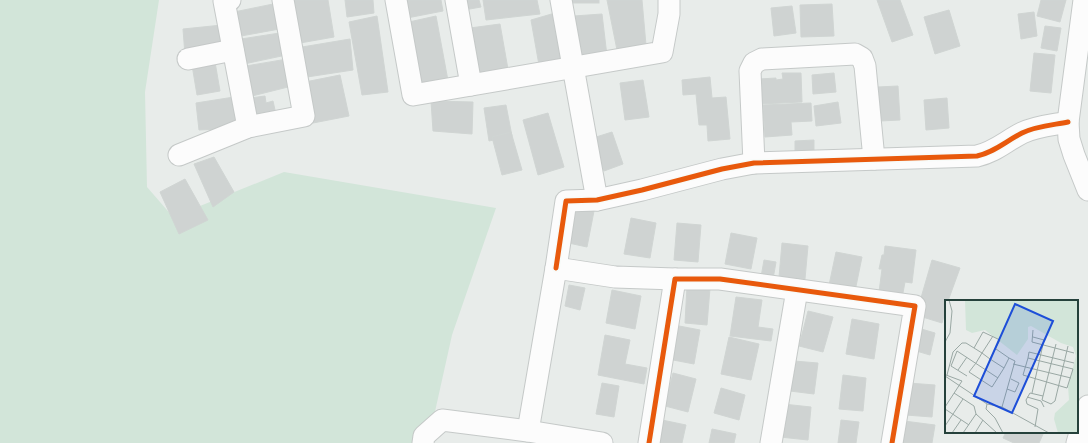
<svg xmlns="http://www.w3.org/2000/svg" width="1088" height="443" font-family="Manrope,sans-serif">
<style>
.green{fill:#d2e5d9}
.building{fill:#cfd3d2;stroke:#d0d5d3}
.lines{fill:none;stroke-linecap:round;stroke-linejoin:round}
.minor-casing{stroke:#c5c9c8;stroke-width:23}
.minor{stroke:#fcfcfc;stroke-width:21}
.cycleway-casing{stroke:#f7fbf9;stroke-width:8}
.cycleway{stroke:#e8590c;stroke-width:5}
.inset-road{fill:none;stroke:#9aa8a4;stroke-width:1}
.view{fill:#1d4ed8;fill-opacity:0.15;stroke:#1d4ed8;stroke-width:2}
.inset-edge{fill:none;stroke:#25413b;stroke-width:2}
</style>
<rect width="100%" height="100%" fill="#e8ecea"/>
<polygon class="green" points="0,0 159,0 145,92 147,187 173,217 284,172 496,208 452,335 428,443 0,443"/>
<g class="building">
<polygon points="292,0 328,0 334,37 300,43"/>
<polygon points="345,0 373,0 374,13 347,17"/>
<polygon points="404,0 441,0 443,11 407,18"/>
<polygon points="463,0 479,0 481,7 464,10"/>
<polygon points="483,0 537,0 540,14 486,20"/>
<rect x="569" y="0" width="30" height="3"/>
<polygon points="607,0 642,0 646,45 617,50"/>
<polygon points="877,0 900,0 913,35 892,42"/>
<polygon points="1041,0 1066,0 1060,22 1037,16"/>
<polygon points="278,3 285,28 241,36 234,12"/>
<polygon points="832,4 834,36 801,37 800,5"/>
<polygon points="792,6 796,33 774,36 771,8"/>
<polygon points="949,10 960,46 935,54 924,17"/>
<polygon points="1034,12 1037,36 1021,39 1018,14"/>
<polygon points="555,13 565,61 539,65 531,20"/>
<polygon points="602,14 607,56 581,63 574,16"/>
<polygon points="377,16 388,92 362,95 349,22"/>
<polygon points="436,16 449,86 419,90 409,22"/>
<polygon points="500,24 509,75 478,79 470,28"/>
<polygon points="222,25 224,49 185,55 183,29"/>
<polygon points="1045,26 1061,28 1057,51 1041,48"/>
<polygon points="286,32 291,54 244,64 241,39"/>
<polygon points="350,39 353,70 307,77 302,47"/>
<polygon points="1034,53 1055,55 1051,93 1030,91"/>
<polygon points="293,58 296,85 252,96 246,66"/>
<polygon points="215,62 220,91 197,95 192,65"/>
<polygon points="782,73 801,73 802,102 761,104 759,79 776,78 776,80 783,79"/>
<polygon points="834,73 836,92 813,94 812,75"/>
<polygon points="340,75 349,116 313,123 305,82"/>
<polygon points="710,77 712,98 726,97 730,139 708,141 707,125 699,125 696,94 683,95 682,80"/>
<polygon points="643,80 649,117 625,120 620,83"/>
<polygon points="898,86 900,120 880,121 878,87"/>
<polygon points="265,96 266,103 273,101 277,119 254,123 250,98"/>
<polygon points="234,97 240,128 199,130 196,103"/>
<polygon points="947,98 949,128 926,130 924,100"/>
<polygon points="431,101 473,102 472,134 433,131"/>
<polygon points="838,102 841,123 816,126 814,106"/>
<polygon points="811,103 812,121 791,122 792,135 765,137 763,105"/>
<polygon points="506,105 512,136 489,141 484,108"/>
<polygon points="548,113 564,167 538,175 523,120"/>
<polygon points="511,132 522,170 502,175 492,137"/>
<polygon points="612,132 623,164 604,171 593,138"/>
<polygon points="814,140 814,152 795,153 795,141"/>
<polygon points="214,157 234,192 213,207 194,164"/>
<polygon points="185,179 208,220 179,234 160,192"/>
<polygon points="571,206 594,211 587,247 564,242"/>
<polygon points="631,218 656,223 650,258 624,254"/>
<polygon points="677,223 701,225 698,262 674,260"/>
<polygon points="731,233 757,238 751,269 725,264"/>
<polygon points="782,243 808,246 805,279 779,277"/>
<polygon points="885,246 916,250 912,283 905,282 902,298 879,292 882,269 879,269 882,255 884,255"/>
<polygon points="836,252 862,257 854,296 828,290"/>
<polygon points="764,260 776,262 773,279 761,277"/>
<polygon points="932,260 960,268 948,301 946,301 946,309 942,323 916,315"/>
<polygon points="569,285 585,288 580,310 565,306"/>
<polygon points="687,286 710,288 707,325 685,323"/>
<polygon points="612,290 641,296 635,329 606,323"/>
<polygon points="736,297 762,300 758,327 773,329 771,341 730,336"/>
<polygon points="808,311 833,317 823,352 799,346"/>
<polygon points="852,319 879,324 874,359 846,354"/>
<polygon points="674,325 700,330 694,364 668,359"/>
<polygon points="918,328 935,333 930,355 913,350"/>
<polygon points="605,335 630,340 625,364 647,368 644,384 598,375"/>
<polygon points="729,337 759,344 751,380 721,374"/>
<polygon points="794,361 818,363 814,394 790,391"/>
<polygon points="673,373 696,379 688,412 665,406"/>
<polygon points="843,375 866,378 863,411 839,409"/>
<polygon points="602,383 619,386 614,417 596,414"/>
<polygon points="908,383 935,385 932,417 906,415"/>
<polygon points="721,388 745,395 739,420 714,413"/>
<polygon points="783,404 811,407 808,440 780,437"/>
<polygon points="662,420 686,425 682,443 657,443"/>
<polygon points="841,420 859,422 856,443 838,443"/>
<polygon points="904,421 935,425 932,443 901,443"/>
<polygon points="712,429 736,434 734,443 709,443"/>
<polygon points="1006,432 1044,432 1039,443 1014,443 1003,438"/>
</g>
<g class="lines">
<defs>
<g id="minor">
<polyline points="230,0 224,1 248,127"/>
<polyline points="396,0 413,95 662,52 669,14 669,0"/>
<polyline points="456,0 471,85"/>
<polyline points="561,0 597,200"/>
<polyline points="1084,0 1068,122 1069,139 1074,155 1088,190"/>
<polyline points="188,59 233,50"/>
<polyline points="179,155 248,127 304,116 283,0"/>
<polyline points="754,163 750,71 754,63 762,59 855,54 862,58 865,66 874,159"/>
<path d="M556,268l10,-67 31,-1 45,-10 80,-21 32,-6 223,-7c18,-4 29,-15 45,-23 14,-7 31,-8 46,-11"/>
<polyline points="528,431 556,268 615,277 675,279"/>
<polyline points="423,443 424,436 442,420 528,431 602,443"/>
<polyline points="649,443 675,279 720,279 915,306 892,443"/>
<polyline points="771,443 797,290"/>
<polyline points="1077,443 1088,406"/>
</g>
</defs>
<use href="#minor" class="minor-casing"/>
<use href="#minor" class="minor"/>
<defs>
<g id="cycleway">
<path d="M556,268l10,-67 31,-1 45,-10 80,-21 32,-6 223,-7c18,-4 29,-15 45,-23 14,-7 31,-8 46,-11"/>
<polyline points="649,443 675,279 720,279 915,306 892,443"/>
</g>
</defs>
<use href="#cycleway" class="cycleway-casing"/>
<use href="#cycleway" class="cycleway"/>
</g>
<g transform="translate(945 300)">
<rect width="133" height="133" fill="#e8ecea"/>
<path d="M20,0h113v133h-20l-4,-14 1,-6 14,-13 -1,-14 8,-30 -3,-9 -12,-4 -30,-17 -3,1v12l-11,16 -32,-25 -13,3 -6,-3z" fill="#d2e5d9"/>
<path class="inset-road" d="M88,30l-1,12 42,11M0,42l5,-9 2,-22 -3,-11M111,44l-14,56 9,4 4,-3 13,-55M29,48l9,-16 17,8 -10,19M51,49l13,9 -5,10M83,58l45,11 -6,19 -44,-13 5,-17 1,-6 45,11M68,64l58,14M13,70l9,-13M2,75l6,-23 9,-9h4l16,10 8,6 14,9 -12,19 -23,-15 7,-9 6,-10 11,-17M0,76l42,28 15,3 47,26M22,76l-16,-10 6,-15 41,27M62,89l8,3 4,-9 -8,-4M9,93l20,13 2,8 21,19M87,93l12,-53 -11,-3M82,97l14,4 3,6M42,104l-1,5 9,9 8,15M0,107l17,-26 -16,-6M57,107l13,-46 -6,-3M0,109l24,16M0,126l18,-27M90,127l3,-18 -11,-5 -1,-4 4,-7 13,3M7,133l9,-13M18,133l13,-19M30,133l8,-13"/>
<path class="view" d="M70,4l38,17 -41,92 -38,-17z"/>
<rect width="133" height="133" class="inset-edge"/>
</g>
</svg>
